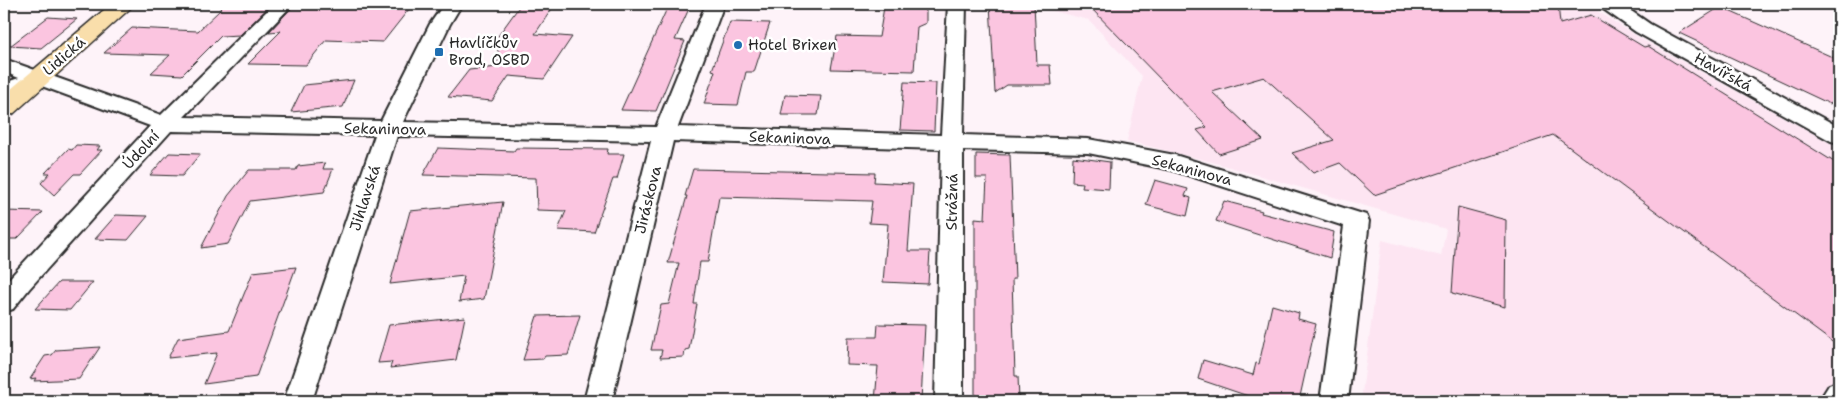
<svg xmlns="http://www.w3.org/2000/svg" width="1843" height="405" font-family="'Shantell Sans',sans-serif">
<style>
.built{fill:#fde5f2}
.building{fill:#fbc5e0;stroke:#2b2b2b}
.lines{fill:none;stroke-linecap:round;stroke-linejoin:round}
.minor-casing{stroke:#2b2b2b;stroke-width:4}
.major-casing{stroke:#2b2b2b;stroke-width:3}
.minor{fill:#fff;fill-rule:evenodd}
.major{fill:#f9deab;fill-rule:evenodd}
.poi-dot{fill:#1f6fb2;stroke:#fff;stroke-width:2}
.labels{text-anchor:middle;stroke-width:5;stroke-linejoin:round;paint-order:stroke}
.poi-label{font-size:15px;fill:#2b2b2b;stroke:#fff;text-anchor:start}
.street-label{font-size:15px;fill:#2b2b2b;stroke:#fff}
</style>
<rect width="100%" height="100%" fill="#fef3f9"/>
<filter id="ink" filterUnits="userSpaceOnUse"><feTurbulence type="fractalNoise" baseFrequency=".02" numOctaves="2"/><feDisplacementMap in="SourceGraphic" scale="10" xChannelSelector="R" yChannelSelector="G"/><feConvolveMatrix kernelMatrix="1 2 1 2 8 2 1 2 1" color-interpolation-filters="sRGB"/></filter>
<g filter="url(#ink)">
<polygon class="built" points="1025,4 1590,4 1600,13 1643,40 1839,148 1839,401 1361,401 1382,240 1441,256 1446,229 1212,162 1127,141 1142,76 1089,20"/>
<g class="building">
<polygon points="222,4 272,4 240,35 221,36 182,75 151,73 170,55 104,53 132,28 198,31 220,10"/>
<polygon points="295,4 413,4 383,42 326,40 306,65 248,64 281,31 269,32"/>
<polygon points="521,4 555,4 535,34 572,37 544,79 509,76 492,101 448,97 469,70 498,67 498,36"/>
<polygon points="669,4 691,4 675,40 685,41 656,111 621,110"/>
<polygon points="891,4 926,4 926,23 917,27 914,71 831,69 837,36 879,37 884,7 891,7"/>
<polygon points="990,4 1034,4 1037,65 1050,65 1052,85 1007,85 995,93"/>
<polygon points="1087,4 1558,4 1560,24 1591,15 1644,47 1648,46 1839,165 1839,347 1553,135 1374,195 1340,163 1313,173 1292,153 1334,140 1264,77 1212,92 1263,140 1219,154 1197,130 1207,127"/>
<polygon points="1720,7 1839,60 1839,98 1830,104 1679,33"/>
<polygon points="48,17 77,19 41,48 10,46"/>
<polygon points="730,22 770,23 754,72 746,72 738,105 704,104 715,71 712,70"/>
<polygon points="354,80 343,107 291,112 304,85"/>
<polygon points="904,82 936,83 934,131 900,130"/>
<polygon points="785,95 821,96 818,115 781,115"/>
<polygon points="76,145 100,146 97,150 102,150 80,174 74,174 54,195 41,183 50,173 45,173 68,149 72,150"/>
<polygon points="438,148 514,151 516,148 608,149 607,154 624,154 617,179 613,179 594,232 558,230 566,211 537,210 536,178 423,175"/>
<polygon points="169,153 200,154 182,176 150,175"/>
<polygon points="976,154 1010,155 1015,279 1012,279 1015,376 1018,376 1019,401 975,401 975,218 985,219 987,178 976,178"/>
<polygon points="1073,157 1110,162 1109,189 1082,187 1083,183 1072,182"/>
<polygon points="325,163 323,169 333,169 324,192 250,201 228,244 201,248 228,196 249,170 296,170 298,166"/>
<polygon points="693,169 875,173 874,182 913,184 908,251 930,251 928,284 883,282 888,224 869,223 872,201 719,197 708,262 700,262 694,304 697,304 689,349 685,350 684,357 660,358 662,350 651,350 661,305 669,304 679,263 668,263 687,196 685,196"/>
<polygon points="1155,180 1188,189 1185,196 1191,198 1187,216 1146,205"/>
<polygon points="1224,201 1262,211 1261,213 1334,232 1330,258 1216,221"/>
<polygon points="503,202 484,299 459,302 464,276 390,284 410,211"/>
<polygon points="1458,207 1506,220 1505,307 1452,293"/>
<polygon points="4,211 43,212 17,239 4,239"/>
<polygon points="116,215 148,216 128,240 95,239"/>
<polygon points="296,267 256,377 204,384 217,353 168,358 178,338 229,331 253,272"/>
<polygon points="59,282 93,282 70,310 35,309"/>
<polygon points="1272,305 1299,313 1298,319 1316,324 1299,401 1253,401 1254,398 1198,379 1203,360 1253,375 1256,363 1259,364"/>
<polygon points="580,315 568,355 545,356 543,359 523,360 537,316"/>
<polygon points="465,317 456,360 390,368 392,362 378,363 389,325"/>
<polygon points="878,324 925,325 921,401 875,401 878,366 847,365 848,337 877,337"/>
<polygon points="100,347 79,379 34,381 36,378 30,379 45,356 52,355 56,350"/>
</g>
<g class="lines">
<defs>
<g id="minor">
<polygon points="274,4 293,4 184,117 381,121 430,24 444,4 462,4 450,24 403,122 656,127 706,4 724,4 678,127 941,135 948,4 966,4 963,135 1088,139 1175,155 1366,215 1369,221 1348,401 1320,401 1344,226 1172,170 1088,153 963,150 963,401 935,401 941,149 673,141 612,401 584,401 651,141 397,136 312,401 284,401 375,135 171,131 29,289 13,309 4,312 4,284 150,126 39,85 4,96 4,83 19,78 4,72 4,59 161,115"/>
<polygon points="1600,4 1621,4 1650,24 1839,127 1839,143 1831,141 1636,32 1602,8"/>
<polygon points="1839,381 1839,401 1819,401 1829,385"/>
</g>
<polygon id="major" points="111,4 135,4 13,114 4,116 4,95"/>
</defs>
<use href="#minor" class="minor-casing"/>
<use href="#major" class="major-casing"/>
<use href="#minor" class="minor"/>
<use href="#major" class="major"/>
</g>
</g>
<g class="poi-dot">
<circle cx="738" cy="45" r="5"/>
<rect x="434" y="47" width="10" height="10" rx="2.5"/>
</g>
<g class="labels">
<g class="poi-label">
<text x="449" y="48">Havlíčkův<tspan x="449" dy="17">Brod, OSBD</tspan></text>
<text x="748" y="50">Hotel Brixen</text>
</g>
<g class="street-label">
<text transform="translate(64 56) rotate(-41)" y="5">Lidická</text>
<text transform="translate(1723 72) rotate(29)" y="5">Havířská</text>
<text transform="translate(385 129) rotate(1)" y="5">Sekaninova</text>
<text transform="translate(790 138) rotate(2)" y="5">Sekaninova</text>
<text transform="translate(141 150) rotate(-47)" y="5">Údolní</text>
<text transform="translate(1192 170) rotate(15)" y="5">Sekaninova</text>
<text transform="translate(365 198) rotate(-72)" y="5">Jihlavská</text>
<text transform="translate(648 200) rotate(-76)" y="5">Jiráskova</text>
<text transform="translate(952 202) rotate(-89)" y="5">Strážná</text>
</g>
</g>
<rect width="1843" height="405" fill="none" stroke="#fff" stroke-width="20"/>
<rect x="10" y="10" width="1823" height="385" fill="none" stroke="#2b2b2b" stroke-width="2" filter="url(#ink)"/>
</svg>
